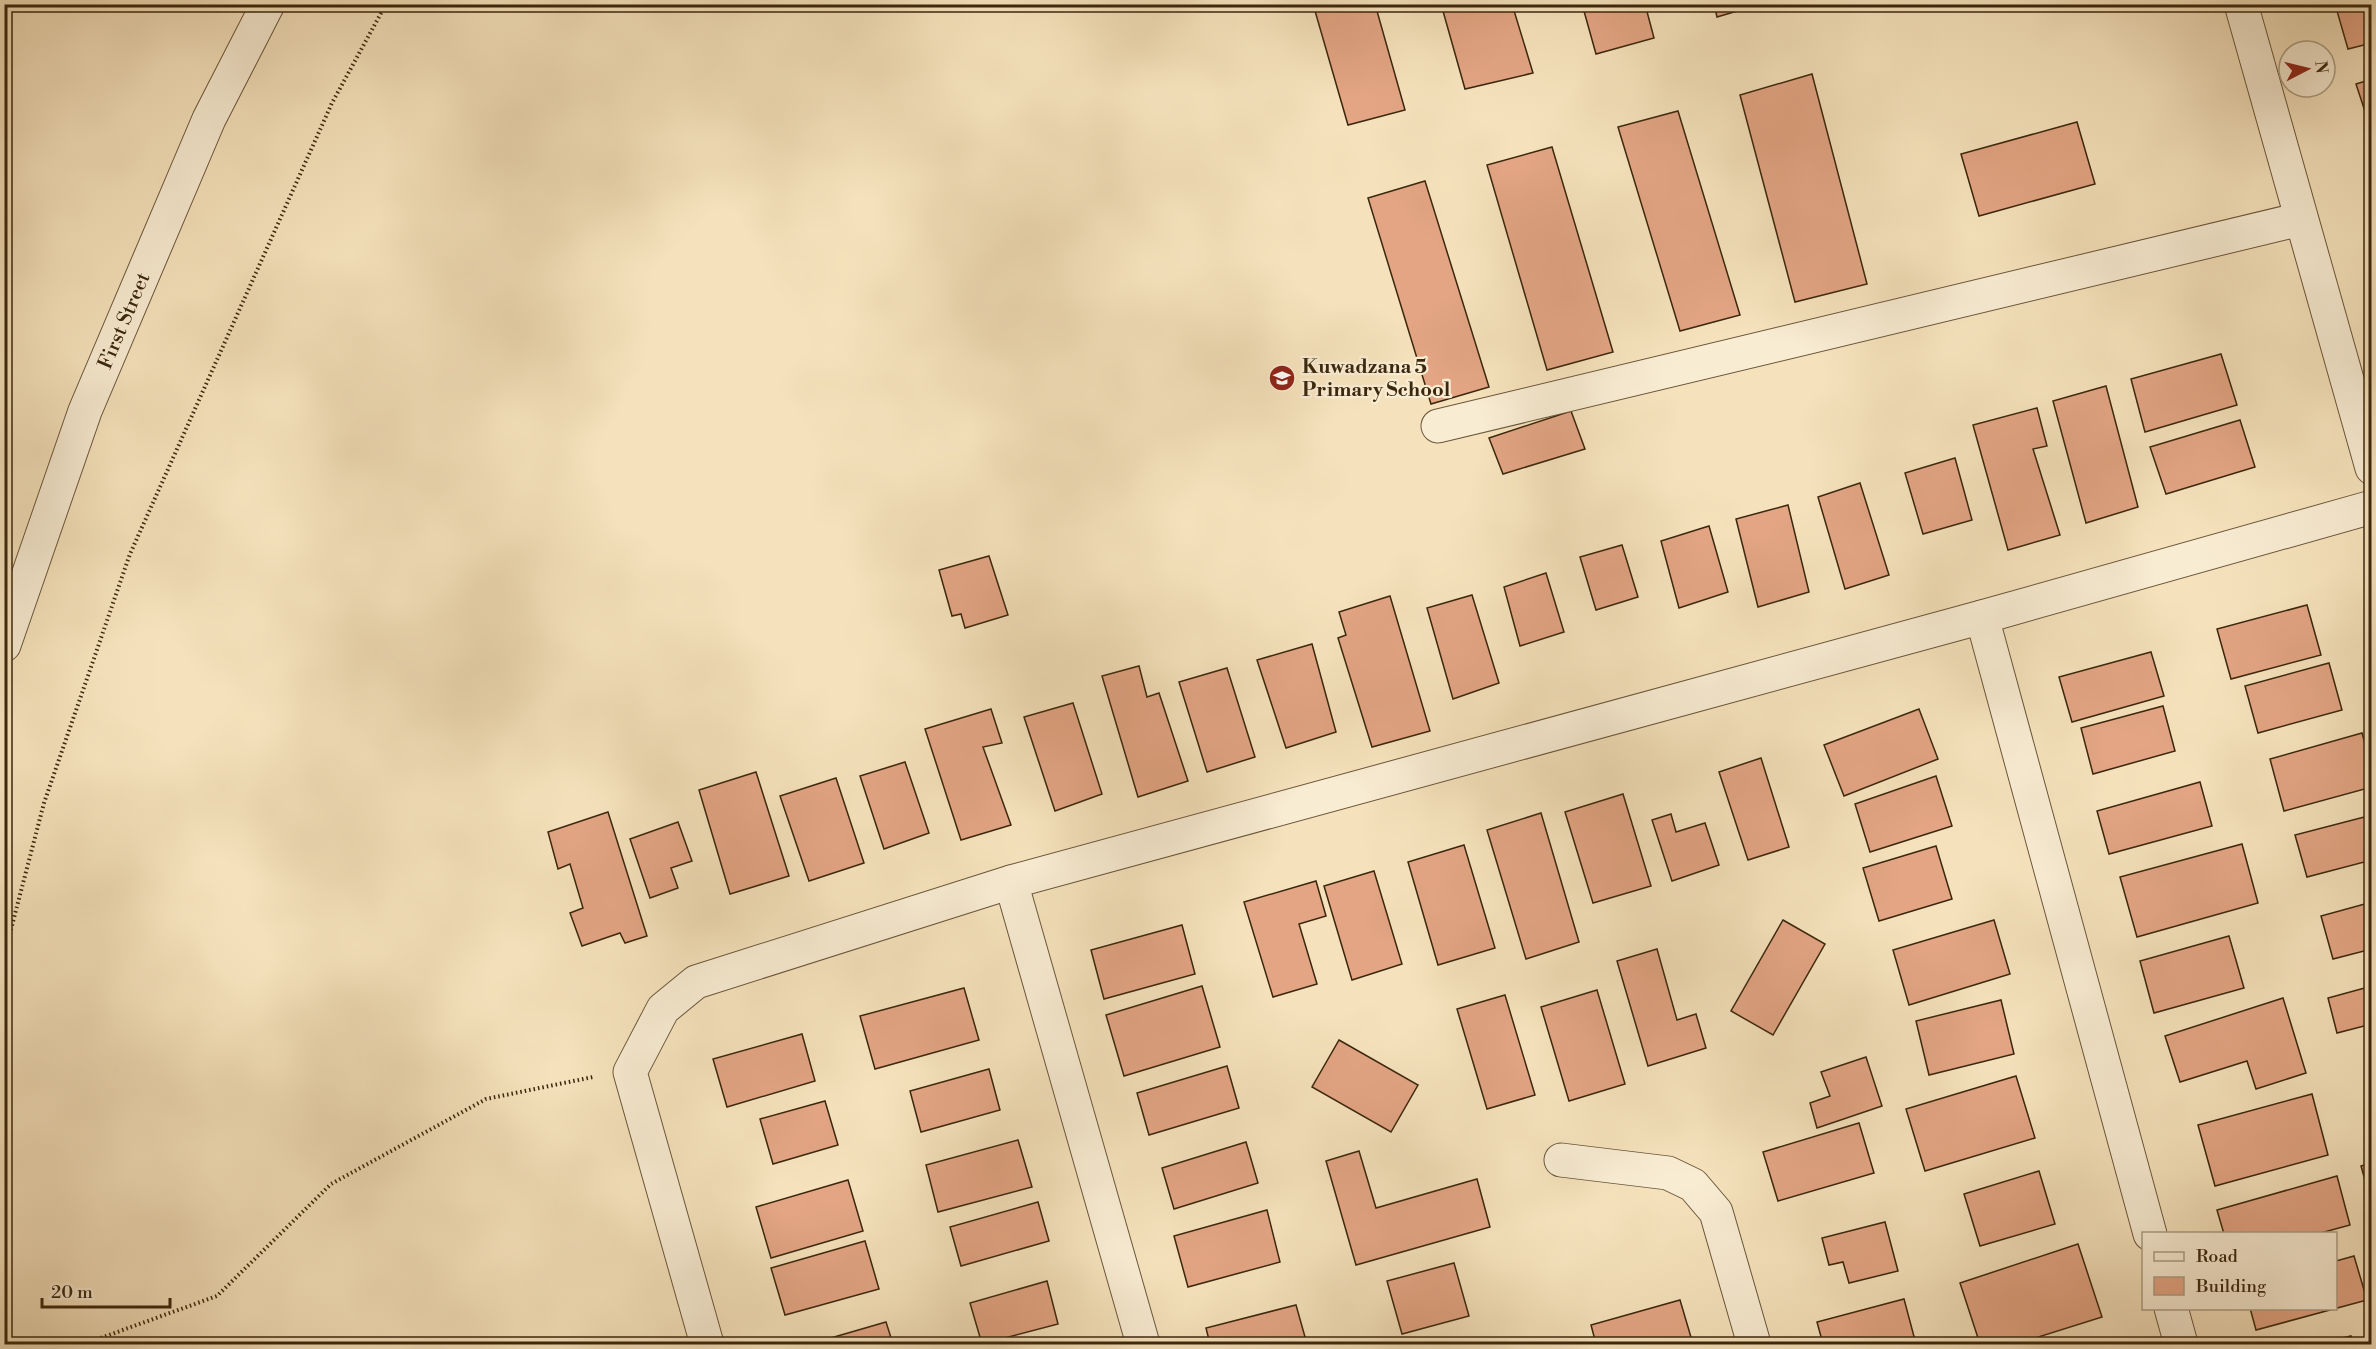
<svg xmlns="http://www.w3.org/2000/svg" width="2376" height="1349" font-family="'Libre Bodoni',serif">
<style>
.building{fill:#e3a584;stroke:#3b270d;stroke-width:1.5}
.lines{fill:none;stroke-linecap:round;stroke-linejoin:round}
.minor-casing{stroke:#6a5639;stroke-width:35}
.path{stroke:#3b270d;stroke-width:4;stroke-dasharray:1.5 3;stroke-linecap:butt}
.minor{stroke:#f8ecd3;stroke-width:33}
.labels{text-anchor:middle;stroke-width:4.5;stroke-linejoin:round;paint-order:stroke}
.street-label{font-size:20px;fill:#3b270d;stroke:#f8ecd3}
.poi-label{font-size:20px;font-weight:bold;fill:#3b270d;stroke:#f8ecd3;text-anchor:start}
</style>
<rect width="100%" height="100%" fill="#f5e2bc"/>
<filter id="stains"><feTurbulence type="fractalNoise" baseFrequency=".00333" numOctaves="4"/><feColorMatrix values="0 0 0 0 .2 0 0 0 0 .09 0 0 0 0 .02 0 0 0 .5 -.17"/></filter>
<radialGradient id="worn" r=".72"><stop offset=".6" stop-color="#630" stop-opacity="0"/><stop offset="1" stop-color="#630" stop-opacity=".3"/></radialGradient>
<g class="building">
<polygon points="1313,4 1375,4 1405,110 1348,125"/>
<polygon points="1441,4 1512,4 1533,73 1465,89"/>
<polygon points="1582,4 1645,4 1654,38 1596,54"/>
<polygon points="1714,4 1761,4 1717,17"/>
<polygon points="2335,4 2372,4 2372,43 2348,49"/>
<polygon points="1812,74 1867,284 1795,302 1740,95"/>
<polygon points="2372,79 2372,133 2356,84"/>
<polygon points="1678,111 1740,315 1680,331 1618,127"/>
<polygon points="2077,122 2095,184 1979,216 1961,154"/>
<polygon points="1552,147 1613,352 1547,370 1487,165"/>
<polygon points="1425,181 1489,387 1431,404 1368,198"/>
<polygon points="2221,354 2237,405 2145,432 2131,379"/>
<polygon points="2106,386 2138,507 2086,523 2053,401"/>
<polygon points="2037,408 2047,446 2033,449 2060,535 2008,550 1973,425"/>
<polygon points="1571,411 1585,449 1503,474 1489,438"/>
<polygon points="2240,420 2255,467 2166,494 2150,447"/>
<polygon points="1955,458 1972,520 1923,534 1905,473"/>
<polygon points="1860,483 1889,575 1845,589 1818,497"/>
<polygon points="1788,505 1809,592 1758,607 1736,519"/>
<polygon points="1709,526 1728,592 1679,608 1661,541"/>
<polygon points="1622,545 1638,597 1596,610 1580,557"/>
<polygon points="989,556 1008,615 965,628 961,614 952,616 939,570"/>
<polygon points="1546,573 1564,632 1520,646 1504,587"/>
<polygon points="1472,595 1499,683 1453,699 1427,608"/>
<polygon points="1390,596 1430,731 1372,747 1338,638 1346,635 1339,612"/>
<polygon points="2307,605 2321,655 2231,679 2217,629"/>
<polygon points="1312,644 1336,732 1286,748 1257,660"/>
<polygon points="2151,652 2164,696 2072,722 2059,677"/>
<polygon points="2329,663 2342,710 2258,733 2245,686"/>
<polygon points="1139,666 1147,697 1159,693 1188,781 1138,797 1102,676"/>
<polygon points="1227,668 1255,757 1207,772 1179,682"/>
<polygon points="1073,703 1102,794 1055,811 1024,717"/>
<polygon points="2163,706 2175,751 2093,774 2081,728"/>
<polygon points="991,709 1002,743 983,747 1011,825 961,840 925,729"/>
<polygon points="1919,709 1938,759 1844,796 1824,745"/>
<polygon points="2362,733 2372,768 2372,787 2284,811 2270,759"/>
<polygon points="1761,758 1789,847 1748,860 1719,772"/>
<polygon points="905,762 929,833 884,849 860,776"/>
<polygon points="756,772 789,876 730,894 699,790"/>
<polygon points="1936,776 1952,826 1870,852 1855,804"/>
<polygon points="836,778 864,863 809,881 780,796"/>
<polygon points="2200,782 2212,826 2109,854 2097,811"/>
<polygon points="1623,794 1651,886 1593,903 1565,812"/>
<polygon points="608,812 647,936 625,943 620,933 582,946 570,913 583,908 570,864 558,869 548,832"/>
<polygon points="1541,813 1579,942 1526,959 1487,830"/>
<polygon points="1671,814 1676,832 1705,823 1719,865 1672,881 1652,820"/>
<polygon points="2372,815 2372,860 2307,877 2295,835"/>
<polygon points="678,822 692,861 671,868 678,888 650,898 630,839"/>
<polygon points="2242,844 2258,903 2137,937 2120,877"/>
<polygon points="1464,845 1495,948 1438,965 1408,862"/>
<polygon points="1936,846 1952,899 1879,921 1863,868"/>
<polygon points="1374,871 1402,964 1352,980 1324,886"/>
<polygon points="1316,881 1326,916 1299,924 1317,984 1273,997 1244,902"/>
<polygon points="2372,902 2372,949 2333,959 2321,916"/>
<polygon points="1783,920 1825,944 1773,1035 1731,1011"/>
<polygon points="1994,920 2010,974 1909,1005 1893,950"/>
<polygon points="1182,925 1195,974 1104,999 1091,950"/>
<polygon points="2229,936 2244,988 2154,1013 2140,961"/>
<polygon points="1657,949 1677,1020 1696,1014 1706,1048 1648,1066 1617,961"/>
<polygon points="1202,986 1220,1047 1124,1076 1106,1015"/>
<polygon points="2372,986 2372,1024 2337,1033 2328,998"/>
<polygon points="964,988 979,1040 875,1069 860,1016"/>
<polygon points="1597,990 1625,1084 1569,1101 1541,1007"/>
<polygon points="1505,995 1535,1095 1487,1109 1457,1009"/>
<polygon points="2283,998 2306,1073 2256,1089 2247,1061 2180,1082 2165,1036"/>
<polygon points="2001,1000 2014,1054 1929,1075 1916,1021"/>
<polygon points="802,1034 815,1081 727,1107 713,1059"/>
<polygon points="1339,1040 1418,1085 1391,1132 1312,1087"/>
<polygon points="1866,1057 1882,1106 1817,1128 1810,1103 1830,1096 1821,1072"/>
<polygon points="1227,1066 1239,1108 1149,1135 1137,1093"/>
<polygon points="989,1069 1000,1110 921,1132 910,1091"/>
<polygon points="2016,1076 2035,1138 1925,1171 1906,1109"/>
<polygon points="2372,1079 2372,1102 2366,1081"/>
<polygon points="2312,1094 2328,1155 2215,1186 2198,1125"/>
<polygon points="825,1101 838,1145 773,1164 760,1119"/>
<polygon points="1859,1123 1874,1173 1778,1201 1763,1152"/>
<polygon points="1018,1140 1032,1187 938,1212 926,1165"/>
<polygon points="1246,1142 1258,1183 1174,1209 1162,1168"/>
<polygon points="1359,1151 1376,1208 1477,1179 1490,1227 1356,1265 1326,1161"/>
<polygon points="2372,1163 2372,1205 2361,1166"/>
<polygon points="2039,1171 2055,1224 1980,1246 1964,1194"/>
<polygon points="2337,1176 2350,1225 2317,1234 2224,1234 2217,1210"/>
<polygon points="848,1180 863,1231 771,1258 756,1207"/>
<polygon points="1038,1202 1049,1241 961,1266 950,1227"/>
<polygon points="1267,1210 1280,1262 1188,1287 1174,1236"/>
<polygon points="1885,1222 1898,1271 1849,1283 1843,1262 1829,1265 1822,1238"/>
<polygon points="865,1241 879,1289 785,1315 771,1268"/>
<polygon points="2078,1244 2102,1317 2016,1344 1980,1344 1960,1283"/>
<polygon points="2354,1256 2367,1300 2256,1330 2250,1308 2336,1308 2336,1261"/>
<polygon points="1454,1263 1469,1316 1402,1334 1387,1281"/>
<polygon points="1047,1281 1058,1324 982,1344 970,1303"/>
<polygon points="1904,1299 1916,1344 1823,1344 1817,1322"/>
<polygon points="1680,1300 1693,1344 1596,1344 1591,1325"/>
<polygon points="1296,1305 1307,1344 1210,1344 1206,1328"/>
<polygon points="886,1322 893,1344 810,1344"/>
<polygon points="2351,1336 2354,1344 2319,1344"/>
</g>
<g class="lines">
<defs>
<g id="minor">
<polyline points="2241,4 2372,468"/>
<polyline points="1438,426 2301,219"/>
<polyline points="1982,617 2150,1234"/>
<path id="s1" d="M4,645l81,-234 124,-292 59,-115"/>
<polyline points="1011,882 1143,1344"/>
<polyline points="1561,1160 1668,1173 1693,1185 1716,1212 1754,1344"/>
<polyline points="2171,1308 2181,1344"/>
<polyline points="707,1344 630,1072 663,1009 696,982 1011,882 1982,617 2372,507"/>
</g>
</defs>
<use href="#minor" class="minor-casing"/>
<g class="path">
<polyline points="4,956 44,803 130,554 332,103 386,4"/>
<polyline points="84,1344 217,1296 331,1184 486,1099 593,1077"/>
</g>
<use href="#minor" class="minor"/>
</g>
<defs>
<symbol id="school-disc" viewBox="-11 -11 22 22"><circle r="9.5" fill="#8f2418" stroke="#f8ecd3"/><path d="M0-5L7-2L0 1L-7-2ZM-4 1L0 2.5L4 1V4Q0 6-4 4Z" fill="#fff"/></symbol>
</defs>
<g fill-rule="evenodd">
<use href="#school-disc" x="1267" y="363" width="30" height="30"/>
</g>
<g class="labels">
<g class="street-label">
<text dy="7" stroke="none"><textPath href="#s1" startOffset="346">First Street</textPath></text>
</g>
<g class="poi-label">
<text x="1302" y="373">Kuwadzana 5<tspan x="1302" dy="23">Primary School</tspan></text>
</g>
</g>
<rect width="2376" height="1349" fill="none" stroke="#f5e2bc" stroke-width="24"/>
<rect x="6" y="6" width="2364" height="1337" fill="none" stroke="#3b270d" stroke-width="3"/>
<rect x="12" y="12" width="2352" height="1325" fill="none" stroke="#3b270d" stroke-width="1.5"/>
<rect x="2142" y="1232" width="195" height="78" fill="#f8ecd3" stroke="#ac9d84" stroke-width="1.5"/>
<rect x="2154" y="1252" width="30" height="9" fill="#f8ecd3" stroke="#ac9d84" stroke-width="1.5"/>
<text x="2196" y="1262" font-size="18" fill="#3b270d">Road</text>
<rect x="2154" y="1277" width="30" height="18" fill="#e3a584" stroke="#ac9d84" stroke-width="1.5"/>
<text x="2196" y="1292" font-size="18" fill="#3b270d">Building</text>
<g transform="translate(2307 69) rotate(83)"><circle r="28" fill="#f8ecd3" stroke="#ac9d84" stroke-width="1.5"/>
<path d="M0-4.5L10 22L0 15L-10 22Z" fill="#8f2418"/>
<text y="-9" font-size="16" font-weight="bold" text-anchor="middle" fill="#3b270d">N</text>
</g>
<path d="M42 1298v9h128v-9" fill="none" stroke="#3b270d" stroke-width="3"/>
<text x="51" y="1298" font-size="18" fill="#3b270d" stroke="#f8ecd3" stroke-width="4.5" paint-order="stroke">20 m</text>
<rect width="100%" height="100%" filter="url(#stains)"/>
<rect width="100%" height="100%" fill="url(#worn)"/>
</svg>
